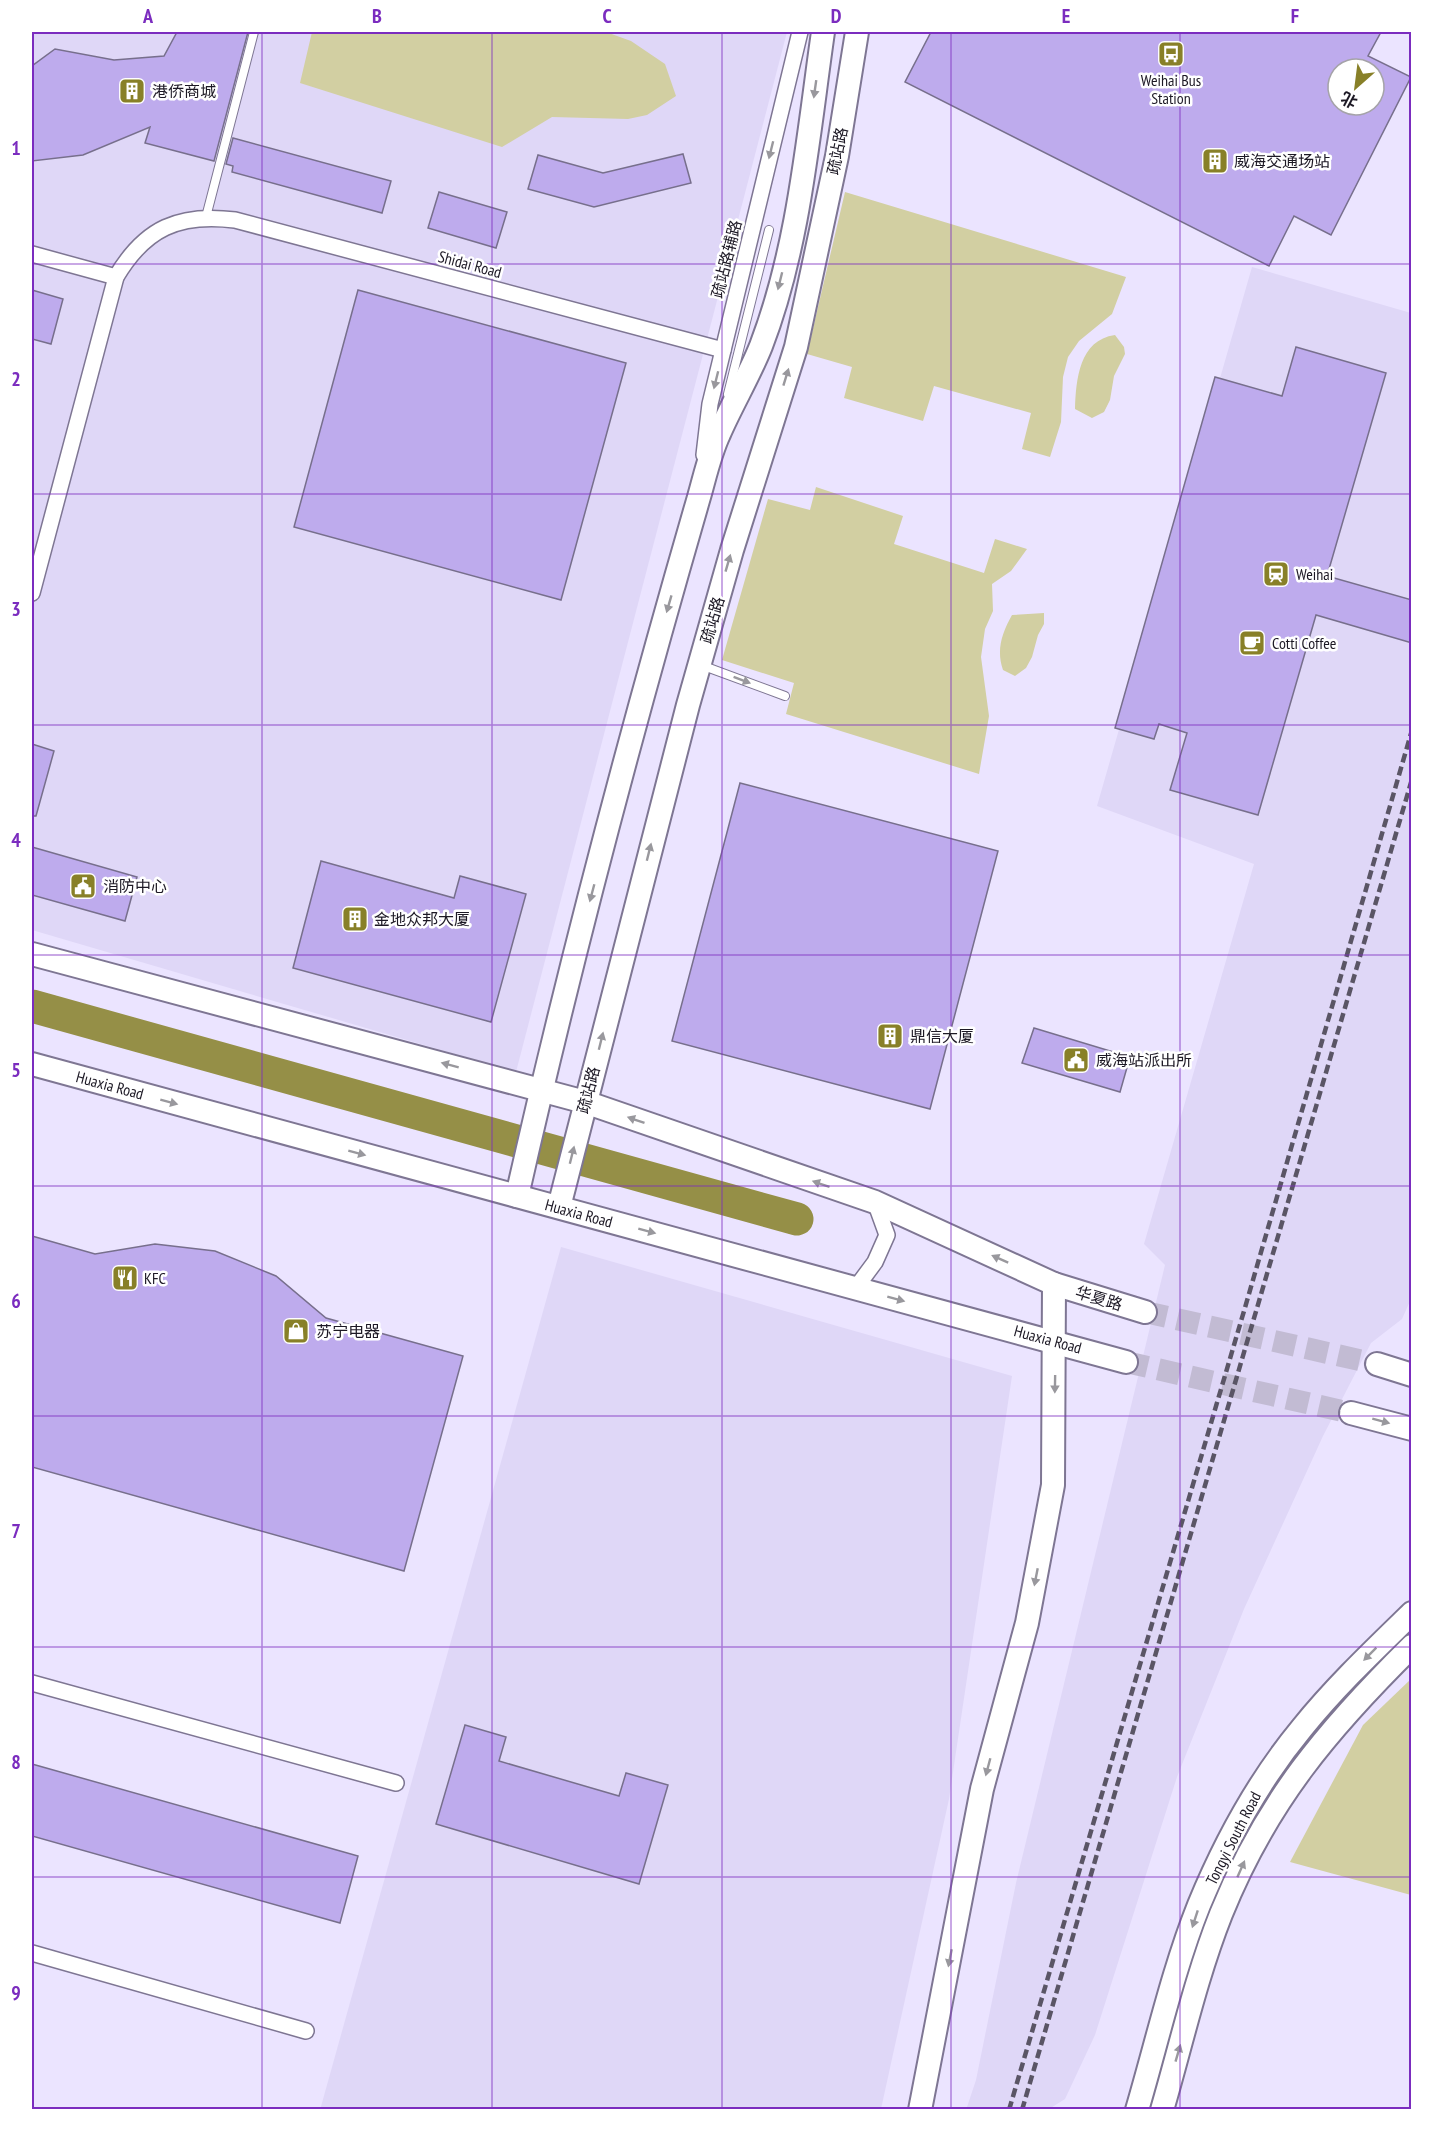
<svg xmlns="http://www.w3.org/2000/svg" width="1443" height="2141" font-family="'PT Sans Narrow','Noto Sans SC',sans-serif">
<style>
.built{fill:#dfd7f7}
.green{fill:#d2cfa2}
.lines{fill:none;stroke-linecap:round;stroke-linejoin:round}
.river{stroke:#958f47;stroke-width:33}
.building{fill:#beabed;stroke:#776f8c;stroke-width:1.5;fill-rule:evenodd}
.secondary-tunnel{stroke:#c2bbd3;stroke-width:22;stroke-dasharray:22 11;stroke-linecap:butt}
.lane-casing{stroke:#7e7693;stroke-width:10}
.street-casing{stroke:#7e7693;stroke-width:18}
.secondary-casing{stroke:#7e7693;stroke-width:26}
.lane{stroke:#fff;stroke-width:8}
.street{stroke:#fff;stroke-width:15}
.secondary{stroke:#fff;stroke-width:22}
.rail{stroke:#5a5565;stroke-width:4.5;stroke-dasharray:9 4.5;stroke-linecap:butt}
.oneway{fill:#99989d}
.grid{fill:none;stroke:#7b2cbf;stroke-width:1.5;stroke-opacity:0.55}
.labels{text-anchor:middle;stroke-width:5;stroke-linejoin:round;paint-order:stroke}
.poi-label{font-size:16px;fill:#1d1925;stroke:#fff;text-anchor:start}
.street-label{font-size:16px;fill:#1d1925;stroke:#fff}
.neatline{fill:none;stroke:#7b2cbf;stroke-width:2}
.grid-label{font-size:20px;text-anchor:middle;font-weight:bold;fill:#7b2cbf}
</style>
<rect width="100%" height="100%" fill="#ebe4ff"/>
<g class="built">
<polygon points="32,32 787,32 516,1072 32,930"/>
<polygon points="1252,267 1411,313 1411,1299 1402,1319 1371,1343 1323,1436 1244,1609 1177,1777 1095,2035 1065,2099 1049,2109 966,2110 976,2080 1016,1883 1165,1265 1144,1244 1254,864 1097,806"/>
<polygon points="561,1247 1012,1376 949,1799 881,2109 320,2110"/>
</g>
<g class="green">
<polygon points="312,32 606,32 631,41 665,64 676,96 647,115 628,119 552,117 502,147 300,83"/>
<polygon points="845,192 1126,277 1112,314 1079,341 1068,357 1063,377 1061,422 1050,457 1022,449 1031,413 934,386 923,421 844,398 852,367 807,354"/>
<path d="M1115,335l9,12 1,7 -11,22 -4,24 -6,12 -12,6 -17,-9c1,-29 4,-69 40,-74z"/>
<polygon points="816,487 903,516 894,544 984,573 995,539 1027,549 1011,571 992,584 993,611 985,629 981,657 989,716 979,774 786,714 794,683 722,660 768,499 810,510"/>
<path d="M1044,613v11l-6,11 -6,22 -6,11 -11,8 -12,-6c-7,-20 -1,-37 9,-55z"/>
<polygon points="1411,1679 1411,1895 1290,1862 1363,1725"/>
</g>
<g class="lines">
<polyline class="river" points="32,1006 797,1219"/>
</g>
<g class="building">
<polygon points="177,32 248,32 214,161 145,143 150,127 83,155 32,161 32,66 55,49 114,60 164,56"/>
<path d="M931,32h450l-13,24 43,21 -80,158 -37,-19 -25,50 -364,-184zM1338,69h36v36h-36z"/>
<polygon points="233,138 391,181 382,213 232,172 233,166 226,164"/>
<polygon points="683,154 691,183 594,207 528,189 538,155 603,173"/>
<polygon points="439,192 507,212 496,248 428,228"/>
<polygon points="32,290 63,299 51,344 32,339"/>
<polygon points="358,290 626,363 561,600 294,527"/>
<polygon points="1296,347 1386,373 1327,576 1412,600 1412,643 1316,615 1258,815 1170,790 1187,733 1159,724 1154,739 1115,728 1215,377 1282,396"/>
<polygon points="32,744 54,751 36,816 32,816"/>
<polygon points="740,783 998,851 930,1109 672,1041"/>
<polygon points="32,847 137,877 125,921 32,895"/>
<polygon points="321,861 454,898 460,876 526,894 491,1022 293,968"/>
<polygon points="1034,1028 1130,1057 1120,1092 1022,1063"/>
<polygon points="32,1236 95,1254 155,1244 215,1251 276,1276 326,1318 463,1356 404,1571 32,1467"/>
<polygon points="465,1725 506,1737 499,1761 619,1796 626,1773 668,1785 639,1884 436,1824"/>
<polygon points="32,1764 358,1856 340,1923 32,1836"/>
</g>
<g class="lines">
<g class="secondary-tunnel">
<polyline points="1145,1312 1377,1364"/>
<polyline points="1126,1362 1351,1413"/>
</g>
<defs>
<g id="lane">
<polyline points="206,217 254,32"/>
<polyline points="728,394 769,230"/>
<polyline points="701,665 785,696"/>
</g>
<g id="street">
<polyline points="32,254 116,277"/>
<polyline points="704,455 710,404 800,32"/>
<path d="M32,593l84,-316c29,-49 63,-64 119,-57l488,130"/>
<polyline points="855,1289 875,1262 887,1235 875,1202"/>
<polyline points="32,1683 396,1783"/>
<polyline points="32,1953 306,2031"/>
</g>
<g id="secondary">
<polyline points="32,954 585,1102 875,1202 1054,1284 1145,1312"/>
<polyline points="32,1064 1126,1362"/>
<path d="M517,1196c53,-234 115,-468 182,-699 6,-21 11,-44 20,-63 13,-30 30,-58 42,-88 38,-99 47,-210 62,-314"/>
<polyline points="559,1207 688,705 732,550 796,347 837,156 857,32"/>
<polyline points="1377,1364 1412,1375"/>
<polyline points="1351,1413 1412,1429"/>
<polyline points="920,2110 982,1789 1027,1623 1053,1485 1054,1284"/>
<path d="M1137,2110c20,-68 36,-140 62,-205 26,-63 60,-125 103,-177 33,-41 72,-78 110,-115"/>
<path d="M1162,2110c19,-65 34,-133 59,-196 45,-112 107,-185 191,-268"/>
</g>
</defs>
<use href="#lane" class="lane-casing"/>
<use href="#street" class="street-casing"/>
<use href="#secondary" class="secondary-casing"/>
<use href="#lane" class="lane"/>
<use href="#street" class="street"/>
<use href="#secondary" class="secondary"/>
<g class="rail">
<polyline points="1009,2110 1244,1311 1412,730"/>
<polyline points="1022,2110 1412,779"/>
</g>
</g>
<defs><path id="oneway-solid" d="M-6-.8H1V-3.2L6.5 0L1 3.2V.8H-6Z" transform="scale(1.5)"/></defs>
<g class="oneway">
<use href="#oneway-solid" transform="translate(815 89) rotate(98)"/>
<use href="#oneway-solid" transform="translate(771 150) rotate(104)"/>
<use href="#oneway-solid" transform="translate(780 281) rotate(104)"/>
<use href="#oneway-solid" transform="translate(786 377) rotate(-73)"/>
<use href="#oneway-solid" transform="translate(716 380) rotate(104)"/>
<use href="#oneway-solid" transform="translate(728 563) rotate(-74)"/>
<use href="#oneway-solid" transform="translate(669 604) rotate(106)"/>
<use href="#oneway-solid" transform="translate(742 680) rotate(21)"/>
<use href="#oneway-solid" transform="translate(649 852) rotate(-76)"/>
<use href="#oneway-solid" transform="translate(592 893) rotate(105)"/>
<use href="#oneway-solid" transform="translate(601 1041) rotate(-76)"/>
<use href="#oneway-solid" transform="translate(450 1065) rotate(-165)"/>
<use href="#oneway-solid" transform="translate(169 1102) rotate(15)"/>
<use href="#oneway-solid" transform="translate(636 1120) rotate(-161)"/>
<use href="#oneway-solid" transform="translate(357 1153) rotate(15)"/>
<use href="#oneway-solid" transform="translate(572 1155) rotate(-76)"/>
<use href="#oneway-solid" transform="translate(821 1184) rotate(-161)"/>
<use href="#oneway-solid" transform="translate(647 1231) rotate(15)"/>
<use href="#oneway-solid" transform="translate(1000 1259) rotate(-156)"/>
<use href="#oneway-solid" transform="translate(896 1299) rotate(15)"/>
<use href="#oneway-solid" transform="translate(1055 1384) rotate(91)"/>
<use href="#oneway-solid" transform="translate(1381 1421) rotate(15)"/>
<use href="#oneway-solid" transform="translate(1036 1577) rotate(101)"/>
<use href="#oneway-solid" transform="translate(1370 1654) rotate(135)"/>
<use href="#oneway-solid" transform="translate(988 1767) rotate(105)"/>
<use href="#oneway-solid" transform="translate(1241 1869) rotate(-66)"/>
<use href="#oneway-solid" transform="translate(1195 1919) rotate(108)"/>
<use href="#oneway-solid" transform="translate(950 1958) rotate(101)"/>
<use href="#oneway-solid" transform="translate(1178 2053) rotate(-74)"/>
</g>
<path class="grid" d="M262,32v2078M492,32v2078M722,32v2078M951,32v2078M1180,32v2078M32,264h1380M32,494h1380M32,725h1380M32,955h1380M32,1186h1380M32,1416h1380M32,1647h1380M32,1877h1380"/>
<defs>
<symbol id="bus-square" viewBox="-11 -11 22 22"><rect x="-9" y="-9" width="18" height="18" rx="4" fill="#888028" stroke="#fff"/><path d="M-5-6H5V4H4V6H2V4H-2V6H-4V4H-5ZM-3.5-4V0h7V-4ZM-3.5 1.2v1.5H-2V1.2ZM2 1.2v1.5H3.5V1.2Z" fill="#fff"/></symbol>
<symbol id="building-square" viewBox="-11 -11 22 22"><rect x="-9" y="-9" width="18" height="18" rx="4" fill="#888028" stroke="#fff"/><path d="M-4-6H4V6H1V3H-1V6H-4ZM-2.5-4.3h1.7v1.8h-1.7ZM.8-4.3h1.7v1.8H.8ZM-2.5-1h1.7V.8h-1.7ZM.8-1h1.7V.8H.8Z" fill="#fff"/></symbol>
<symbol id="station-square" viewBox="-11 -11 22 22"><rect x="-9" y="-9" width="18" height="18" rx="4" fill="#888028" stroke="#fff"/><path d="M-3-6H3Q5-6 5-4V2Q5 4 3 4L4.5 6H3L1.5 4h-3L-3 6H-4.5L-3 4Q-5 4-5 2V-4Q-5-6-3-6ZM-3.5-4v3h7v-3ZM-3.5 1v1.5H-2V1ZM2 1v1.5H3.5V1Z" fill="#fff"/></symbol>
<symbol id="cafe-square" viewBox="-11 -11 22 22"><rect x="-9" y="-9" width="18" height="18" rx="4" fill="#888028" stroke="#fff"/><path d="M-5.5-4.5H6V0H3Q3 3.5 0 3.5H-2.5Q-5.5 3.5-5.5 0ZM3-3.2v2h1.7v-2ZM-6 4.5H4V6H-6Z" fill="#fff"/></symbol>
<symbol id="civic-square" viewBox="-11 -11 22 22"><rect x="-9" y="-9" width="18" height="18" rx="4" fill="#888028" stroke="#fff"/><path d="M-.6-6.5H3V-4.5H.6V-3L4-1V1h2V6H-6V1h2V-1L-.6-3ZM-1.2 2.5V6h2.4V2.5Z" fill="#fff"/></symbol>
<symbol id="restaurant-square" viewBox="-11 -11 22 22"><rect x="-9" y="-9" width="18" height="18" rx="4" fill="#888028" stroke="#fff"/><path d="M-5-6h1v4h1v-4h1v4h1v-4h1v5L-1.5 .5V6h-2V.5L-5-1ZM5-6V6H3V1.5H1.5Q1.5-4 5-6Z" fill="#fff"/></symbol>
<symbol id="shop-square" viewBox="-11 -11 22 22"><rect x="-9" y="-9" width="18" height="18" rx="4" fill="#888028" stroke="#fff"/><path d="M-5-2.5h2.3a2.7 3.5 0 0 1 5.4 0H5L5.5 6h-11ZM-1.5-2.5h3a1.5 2.3 0 0 0-3 0Z" fill="#fff"/></symbol>
</defs>
<g fill-rule="evenodd">
<use href="#bus-square" x="1156" y="39" width="30" height="30"/>
<use href="#building-square" x="117" y="76" width="30" height="30"/>
<use href="#building-square" x="1200" y="146" width="30" height="30"/>
<use href="#station-square" x="1261" y="559" width="30" height="30"/>
<use href="#cafe-square" x="1237" y="628" width="30" height="30"/>
<use href="#civic-square" x="68" y="871" width="30" height="30"/>
<use href="#building-square" x="340" y="904" width="30" height="30"/>
<use href="#building-square" x="875" y="1021" width="30" height="30"/>
<use href="#civic-square" x="1061" y="1045" width="30" height="30"/>
<use href="#restaurant-square" x="110" y="1263" width="30" height="30"/>
<use href="#shop-square" x="281" y="1316" width="30" height="30"/>
</g>
<g class="labels">
<g class="poi-label">
<text x="1171" y="86" text-anchor="middle">Weihai Bus<tspan x="1171" dy="18">Station</tspan></text>
<text x="152" y="97">港侨商城</text>
<text x="1234" y="167">威海交通场站</text>
<text x="1296" y="580">Weihai</text>
<text x="1272" y="649">Cotti Coffee</text>
<text x="103" y="892">消防中心</text>
<text x="374" y="925">金地众邦大厦</text>
<text x="910" y="1042">鼎信大厦</text>
<text x="1096" y="1066">威海站派出所</text>
<text x="144" y="1284">KFC</text>
<text x="316" y="1337">苏宁电器</text>
</g>
<g class="street-label">
<text transform="translate(837 151) rotate(-79)" y="6">疏站路</text>
<text transform="translate(726 259) rotate(-76)" y="6">疏站路辅路</text>
<text transform="translate(470 264) rotate(15)" y="6">Shidai Road</text>
<text transform="translate(712 620) rotate(-74)" y="6">疏站路</text>
<text transform="translate(110 1085) rotate(15)" y="6">Huaxia Road</text>
<text transform="translate(588 1090) rotate(-76)" y="6">疏站路</text>
<text transform="translate(579 1213) rotate(15)" y="6">Huaxia Road</text>
<text transform="translate(1099 1298) rotate(17)" y="6">华夏路</text>
<text transform="translate(1048 1339) rotate(15)" y="6">Huaxia Road</text>
<text transform="translate(1233 1838) rotate(-63)" y="6">Tongyi South Road</text>
</g>
</g>
<rect width="1443" height="2141" fill="none" stroke="#ffffff" stroke-width="66"/>
<g transform="translate(1356 87) rotate(208)"><circle r="28" fill="#ffffff" stroke="#a5a3a8" stroke-width="1.5"/>
<path d="M0-4.5L10 22L0 15L-10 22Z" fill="#888028"/>
<text y="-9" font-size="16" font-weight="bold" text-anchor="middle" fill="#1d1925">北</text>
</g>
<rect x="33" y="33" width="1377" height="2075" class="neatline"/>
<g class="grid-label">
<text x="148" y="23">A</text>
<text x="377" y="23">B</text>
<text x="607" y="23">C</text>
<text x="836" y="23">D</text>
<text x="1066" y="23">E</text>
<text x="1295" y="23">F</text>
<text x="16" y="155">1</text>
<text x="16" y="386">2</text>
<text x="16" y="616">3</text>
<text x="16" y="847">4</text>
<text x="16" y="1077">5</text>
<text x="16" y="1308">6</text>
<text x="16" y="1538">7</text>
<text x="16" y="1769">8</text>
<text x="16" y="2000">9</text>
</g>
</svg>
